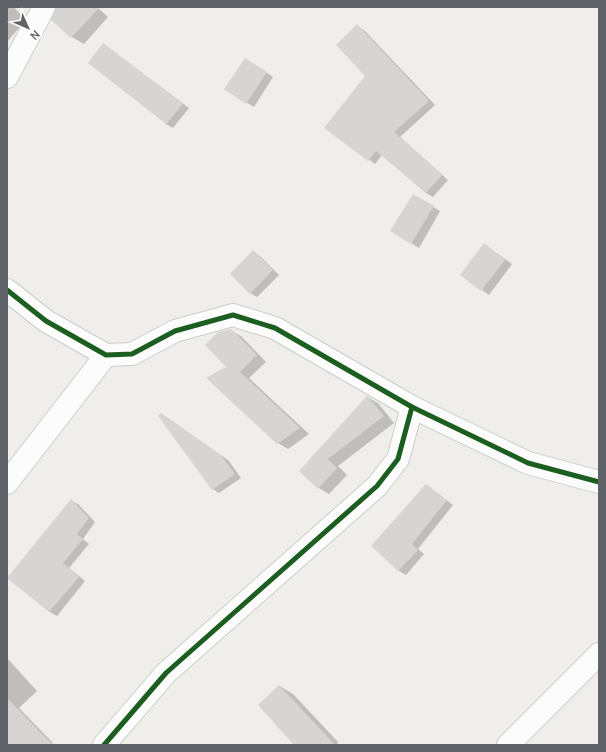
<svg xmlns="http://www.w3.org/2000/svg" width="606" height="752" font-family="Manrope,sans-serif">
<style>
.shadow{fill:#0003}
.building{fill:#d6d5d3}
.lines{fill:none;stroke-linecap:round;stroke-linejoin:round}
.street-casing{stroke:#cbcccc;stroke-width:24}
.street{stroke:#fdfcfc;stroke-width:22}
.cycleway-casing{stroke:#fff;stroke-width:8}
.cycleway{stroke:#1b5e20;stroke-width:5}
</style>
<rect width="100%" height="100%" fill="#efeeea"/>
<g class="shadow">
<polygon points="7,7 14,7 26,20 7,42"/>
<polygon points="57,7 97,7 108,17 84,44 72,37 53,20"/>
<polygon points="357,26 364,30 435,105 400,137 448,180 433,197 426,193 382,155 375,164 325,127 367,76"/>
<polygon points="110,49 189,108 173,128 166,124"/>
<polygon points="252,63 273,77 254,107 225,89"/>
<polygon points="413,195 440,211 419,248 391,231"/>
<polygon points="491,249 512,264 489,295 461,275"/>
<polygon points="253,252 260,256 279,275 257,297 250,293"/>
<polygon points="230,330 241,336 266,362 249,378 309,434 288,449 278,443 227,367"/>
<polygon points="367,397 378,403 394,423 338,466 347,475 329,494 319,488 300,471"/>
<polygon points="168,419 228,460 241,478 219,493 213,489"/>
<polygon points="433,490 453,505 418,549 424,554 406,575 399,571 372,546"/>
<polygon points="71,501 78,504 95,522 83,539 89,544 69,568 85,581 57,616 50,612 8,578"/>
<polygon points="7,658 37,691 19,708 53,743 51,745 7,745"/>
<polygon points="280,686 293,694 338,742 337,743 339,745 295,745"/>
</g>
<g class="building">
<polygon points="56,7 100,7 71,38 51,20"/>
<polygon points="357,24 429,101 394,132 442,175 426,193 376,151 368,161 324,128 365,76 336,45"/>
<polygon points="103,43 183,104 166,124 88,63"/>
<polygon points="245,58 267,72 246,104 224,89"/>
<polygon points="413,194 434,206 411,244 390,231"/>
<polygon points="484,243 505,260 481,291 460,275"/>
<polygon points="253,250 273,270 250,294 230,274"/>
<polygon points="231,329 257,355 240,372 300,428 277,444 206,378 226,367 205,345 218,332"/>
<polygon points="367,396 384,416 328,459 337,468 318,489 299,471"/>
<polygon points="161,413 221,455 235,474 212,490 158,416"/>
<polygon points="426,484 447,500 412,544 418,550 398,571 371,546"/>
<polygon points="71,499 89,518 77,534 83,539 63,563 79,577 49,612 7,578"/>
<polygon points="279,685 335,745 294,745 258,705"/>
<polygon points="7,698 53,745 7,745"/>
</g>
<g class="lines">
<defs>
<g id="street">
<polyline points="7,77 44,7"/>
<polyline points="7,290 46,321 106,355 132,354 175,331 233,315 275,328 412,407 528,463 599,482"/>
<polyline points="7,483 106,355"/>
<polyline points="104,745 166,673 377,486 398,459 412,407"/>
<polyline points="508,745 599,654"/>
</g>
</defs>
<use href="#street" class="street-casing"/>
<use href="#street" class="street"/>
<defs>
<g id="cycleway">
<polyline points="7,290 46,321 106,355 132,354 175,331 233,315 275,328 412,407 528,463 599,482"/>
<polyline points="104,745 166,673 377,486 398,459 412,407"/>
</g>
</defs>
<use href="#cycleway" class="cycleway-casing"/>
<use href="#cycleway" class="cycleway"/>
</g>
<rect width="606" height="752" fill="none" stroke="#5f6368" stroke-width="16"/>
<g transform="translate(28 28) rotate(135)" stroke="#ffffff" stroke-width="3" paint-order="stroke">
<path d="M0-3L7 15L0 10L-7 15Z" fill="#5f6368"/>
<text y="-6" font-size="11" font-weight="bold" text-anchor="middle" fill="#5f6368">N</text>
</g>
</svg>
